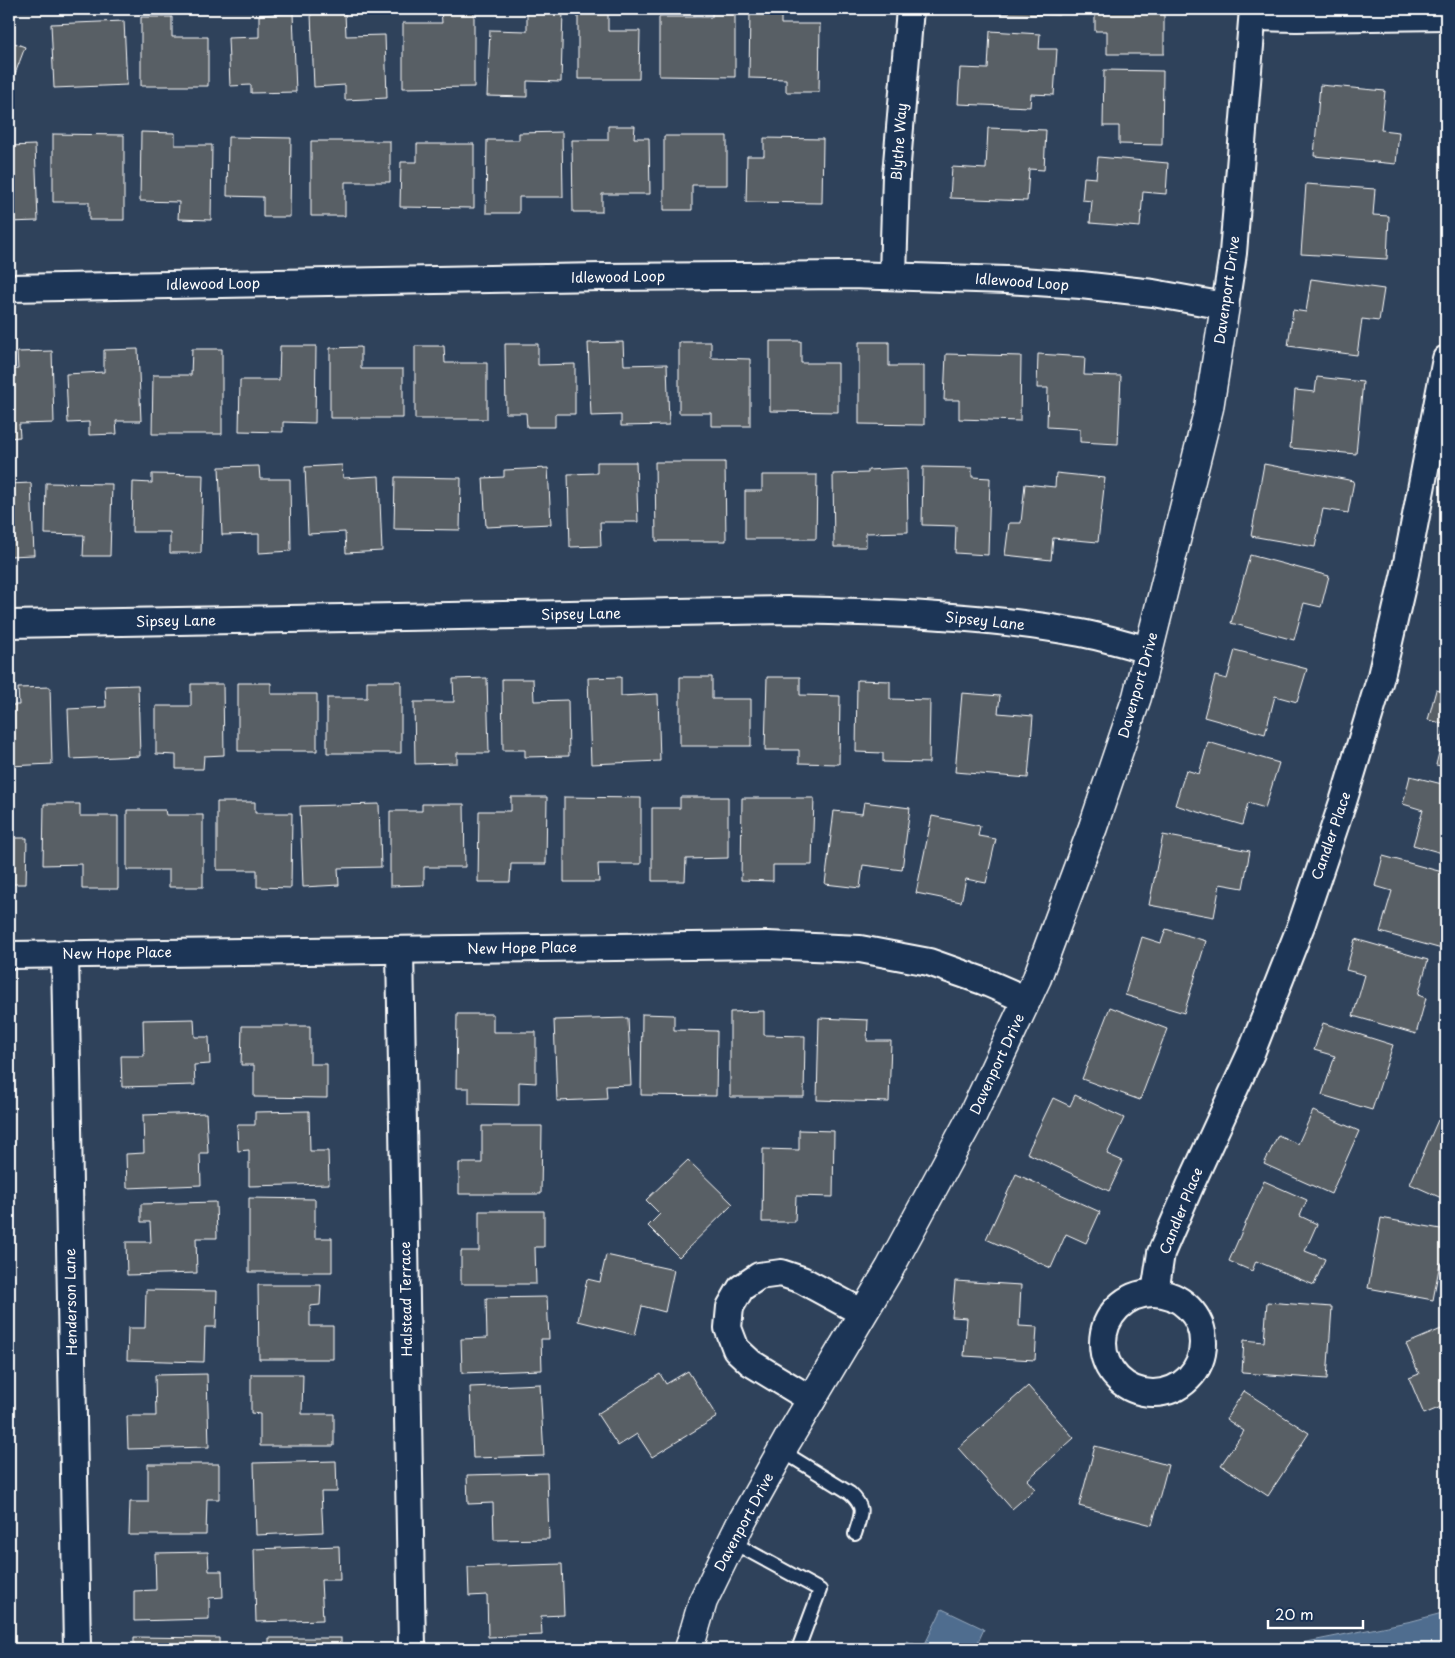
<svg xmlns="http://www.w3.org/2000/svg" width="1455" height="1658" font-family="'Playpen Sans',sans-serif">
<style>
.water{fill:#4f6d8f;stroke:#95a7bc}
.building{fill:#595f65;stroke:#fff}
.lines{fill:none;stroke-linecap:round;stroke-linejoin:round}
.lane-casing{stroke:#fff;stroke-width:16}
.street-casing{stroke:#fff;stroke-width:30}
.secondary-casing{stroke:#fff;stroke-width:31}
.lane{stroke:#1d3557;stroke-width:12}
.street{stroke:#1d3557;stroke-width:26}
.secondary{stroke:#1d3557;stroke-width:28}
.labels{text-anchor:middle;stroke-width:4;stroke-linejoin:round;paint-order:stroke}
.street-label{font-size:14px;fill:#fff;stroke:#1d3557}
</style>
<rect width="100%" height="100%" fill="#2f425b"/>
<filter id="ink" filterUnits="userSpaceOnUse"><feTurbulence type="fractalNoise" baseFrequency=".02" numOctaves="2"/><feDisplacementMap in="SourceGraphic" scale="10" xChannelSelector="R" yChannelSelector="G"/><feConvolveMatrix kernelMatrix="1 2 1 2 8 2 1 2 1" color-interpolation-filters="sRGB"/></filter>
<g filter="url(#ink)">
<g class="water">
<polygon points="942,1609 984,1629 975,1649 904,1649 907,1641 923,1648"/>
<polygon points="1446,1612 1446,1649 1272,1649 1412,1621"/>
</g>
<g class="building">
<polygon points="527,9 563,10 561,82 527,81 527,97 487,96 490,30 527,31"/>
<polygon points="712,9 735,9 735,77 659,76 659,17 712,17"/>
<polygon points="750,9 781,9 781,24 820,24 819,92 786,92 786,79 749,78"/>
<polygon points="967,9 1059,9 1059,15 967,13"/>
<polygon points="1095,9 1164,9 1164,54 1107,54 1107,31 1095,31"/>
<polygon points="441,10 474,11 474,87 403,88 403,23 442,23"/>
<polygon points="578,10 608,10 608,31 640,31 639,79 578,79"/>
<polygon points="293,13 296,92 251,93 251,85 230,86 228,38 259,37 259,15"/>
<polygon points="345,13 346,36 385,35 387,98 345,100 345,85 314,87 311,14"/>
<polygon points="141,17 172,17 172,37 208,37 208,86 141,86"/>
<polygon points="124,21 127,85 54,88 51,24"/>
<polygon points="990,31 1040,34 1039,49 1057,49 1054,95 1031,94 1030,107 958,104 960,68 988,69"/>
<polygon points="9,41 25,47 9,90"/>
<polygon points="1104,70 1163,71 1162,145 1119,144 1119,126 1103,126"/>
<polygon points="1320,85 1385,91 1381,130 1399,132 1396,164 1314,156"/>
<polygon points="608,126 635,126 634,138 649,138 650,194 602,194 602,212 573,212 572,140 608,140"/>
<polygon points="988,128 1046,130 1044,170 1029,169 1027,201 950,198 952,167 986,169"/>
<polygon points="141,132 175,133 175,145 212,145 211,220 178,219 179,202 140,201"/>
<polygon points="562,132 563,197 519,197 519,213 486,213 487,140 519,140 519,133"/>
<polygon points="53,134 124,135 124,220 89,220 89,202 53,202"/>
<polygon points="664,136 727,136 727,185 692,185 692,210 664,210"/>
<polygon points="228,137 291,138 290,217 263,217 263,197 227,196"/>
<polygon points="764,138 823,139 822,203 746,202 747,156 764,156"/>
<polygon points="311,141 390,141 390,182 345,182 345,216 311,216"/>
<polygon points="417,144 474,144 474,208 400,207 401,162 417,162"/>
<polygon points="35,145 38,221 9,222 9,146"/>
<polygon points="1098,157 1168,163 1166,194 1143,192 1140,227 1090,223 1092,201 1082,200 1084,177 1096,178"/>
<polygon points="1306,184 1375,189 1373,215 1389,216 1387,259 1301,254"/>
<polygon points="1311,279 1384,289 1379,321 1362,319 1357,355 1288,346 1293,310 1306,312"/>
<polygon points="770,341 801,341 801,363 838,363 838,412 770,411"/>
<polygon points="623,342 624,365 667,364 669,425 621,426 621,415 591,416 588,343"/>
<polygon points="679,342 711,342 711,358 750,359 750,426 711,426 711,413 679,413"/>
<polygon points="859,342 889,342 889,366 924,366 924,425 859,424"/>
<polygon points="505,344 538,344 538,365 575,364 575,414 555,414 555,427 527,427 526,413 506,413"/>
<polygon points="280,346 316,346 315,423 283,422 283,432 239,431 240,380 279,380"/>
<polygon points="415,346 444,346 445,363 487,363 487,419 415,419"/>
<polygon points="361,347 361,369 403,369 403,418 330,418 330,348"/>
<polygon points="138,349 141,421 116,421 117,434 89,435 89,422 68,423 66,374 104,372 104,350"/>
<polygon points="192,349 222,349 222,434 152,434 153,375 191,375"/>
<polygon points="52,351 54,423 19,424 20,437 9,438 9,370 18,369 17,352"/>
<polygon points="946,354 1021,356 1020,421 959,419 959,400 944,400"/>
<polygon points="1038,354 1085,357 1084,375 1121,376 1118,444 1080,442 1080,429 1047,427 1048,388 1037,388"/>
<polygon points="1317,377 1363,382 1356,454 1290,448 1295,390 1315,392"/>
<polygon points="597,462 636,462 638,522 600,522 601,546 570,547 568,474 597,473"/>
<polygon points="655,462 725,462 726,541 656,541"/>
<polygon points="1264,464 1354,481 1348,513 1323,509 1315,547 1251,536"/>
<polygon points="342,465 343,478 379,476 382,551 346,553 345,532 308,534 305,467"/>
<polygon points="259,466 260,479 290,479 291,551 259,553 259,534 222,535 219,467"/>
<polygon points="923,467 972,468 972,477 990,478 988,555 955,553 956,526 922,525"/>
<polygon points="548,468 551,524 486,527 483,478 504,477 504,470"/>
<polygon points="907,468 908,532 866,533 866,547 834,547 833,474 868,473 868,470"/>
<polygon points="1056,473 1105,478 1098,542 1053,538 1051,560 1005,555 1009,523 1021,523 1025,484 1055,487"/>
<polygon points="152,474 203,475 201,553 170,553 170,532 132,532 133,482 152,483"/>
<polygon points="762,475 817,475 816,539 745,539 745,491 762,491"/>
<polygon points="395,477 461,478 460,530 394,529"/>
<polygon points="31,483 34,555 9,556 9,484"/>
<polygon points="46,483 112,484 110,556 83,556 84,535 45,534"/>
<polygon points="1250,555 1329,576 1321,607 1304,603 1294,640 1231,623"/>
<polygon points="1235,650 1307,669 1297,702 1275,696 1265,734 1204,717 1215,676 1227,679"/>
<polygon points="621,677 621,696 658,694 660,761 591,764 588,678"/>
<polygon points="680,677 712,677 712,699 751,699 751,746 680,746"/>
<polygon points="767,677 800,677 800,695 840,696 839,764 799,763 799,750 765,750"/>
<polygon points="487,678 489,753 457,753 457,763 415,764 414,702 454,702 453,679"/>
<polygon points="502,679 533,679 534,701 568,700 569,756 525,757 525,750 503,750"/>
<polygon points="857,680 890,681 890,699 930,700 929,763 883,762 883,753 856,752"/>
<polygon points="367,681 401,681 401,753 327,753 327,698 367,698"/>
<polygon points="238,683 271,683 271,694 317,694 317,751 238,751"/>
<polygon points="191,684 223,684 224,755 204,756 203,769 176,769 176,755 156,754 156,706 191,706"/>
<polygon points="138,685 140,756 70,759 68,709 106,707 105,686"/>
<polygon points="50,687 52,764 9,766 9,705 19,705 18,688"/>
<polygon points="1436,690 1446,692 1446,767 1436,765 1446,724 1428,720"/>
<polygon points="962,693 1000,696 998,713 1033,716 1028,778 955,772"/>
<polygon points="1208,742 1279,763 1265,808 1248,803 1242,825 1175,805 1186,770 1199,774"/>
<polygon points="1410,776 1446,785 1446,854 1413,845 1423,810 1403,804"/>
<polygon points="511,797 547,797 546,864 511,864 510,882 478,882 479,811 511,811"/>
<polygon points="564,797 641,798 641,864 598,864 599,882 564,882"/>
<polygon points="680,797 728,797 728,858 686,859 685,881 652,881 652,808 680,808"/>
<polygon points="742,798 814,798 812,865 773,865 773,881 741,880"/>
<polygon points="217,802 255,802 255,813 292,813 291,888 257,887 257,870 217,870"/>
<polygon points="864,802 910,808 902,870 863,865 860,888 825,884 834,811 862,814"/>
<polygon points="44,804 80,804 80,816 118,816 118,889 82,889 82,864 43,865"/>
<polygon points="379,804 381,867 338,868 339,885 303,887 300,806"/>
<polygon points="422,804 464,804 465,867 424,867 424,885 390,886 390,811 422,811"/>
<polygon points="127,810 165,810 166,815 203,815 203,887 169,887 169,870 127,870"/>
<polygon points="932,816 980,826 978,836 996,839 986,883 966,879 961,902 916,893"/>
<polygon points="1163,835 1250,851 1243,888 1220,884 1214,917 1149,905"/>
<polygon points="9,838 27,838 26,884 9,884"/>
<polygon points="1383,856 1446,873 1446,935 1442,949 1380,932 1392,891 1375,886"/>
<polygon points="1166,929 1206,941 1184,1013 1125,995 1142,937 1161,943"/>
<polygon points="1355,939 1428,960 1418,995 1426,998 1416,1034 1353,1016 1365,975 1346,970"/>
<polygon points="1110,1007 1167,1029 1140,1100 1082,1079"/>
<polygon points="764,1011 764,1035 805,1036 804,1097 730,1097 730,1012"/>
<polygon points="457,1014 493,1014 493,1032 536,1032 536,1083 519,1082 519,1105 469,1104 469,1088 456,1088"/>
<polygon points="642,1014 674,1015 674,1030 717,1031 716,1096 641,1095"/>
<polygon points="628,1018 631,1085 606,1086 607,1099 557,1101 554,1020"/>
<polygon points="819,1018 868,1020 867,1041 891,1041 889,1102 817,1100"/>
<polygon points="194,1019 195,1037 209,1037 210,1064 194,1065 195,1085 122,1087 121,1056 144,1056 143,1020"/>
<polygon points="1323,1023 1393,1045 1372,1110 1322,1095 1335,1056 1314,1050"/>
<polygon points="242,1026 310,1026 310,1064 327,1064 327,1098 254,1097 254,1065 241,1065"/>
<polygon points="1075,1095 1124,1118 1107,1154 1123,1161 1109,1191 1027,1153 1053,1098 1070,1106"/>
<polygon points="309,1111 310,1151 328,1151 329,1184 249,1186 249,1150 238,1151 237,1125 255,1125 255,1112"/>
<polygon points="1313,1111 1359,1131 1331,1194 1264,1164 1278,1135 1298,1144"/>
<polygon points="206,1113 208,1153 200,1153 201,1185 127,1188 126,1154 144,1153 143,1115"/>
<polygon points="1438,1120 1446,1123 1446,1200 1410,1184"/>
<polygon points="482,1126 542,1126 541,1194 459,1194 459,1163 482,1163"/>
<polygon points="799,1130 834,1131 833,1197 796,1196 795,1222 762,1222 763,1149 799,1150"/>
<polygon points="688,1160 733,1204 679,1257 648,1226 660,1214 646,1200"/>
<polygon points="1016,1174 1100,1212 1086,1243 1066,1234 1051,1268 986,1239"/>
<polygon points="1264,1181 1307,1200 1300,1216 1317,1224 1305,1251 1325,1259 1314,1285 1256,1261 1252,1271 1229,1261"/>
<polygon points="249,1198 315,1199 315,1238 332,1238 332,1272 249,1272"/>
<polygon points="216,1202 217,1238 196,1238 197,1273 127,1275 126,1242 151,1242 150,1222 141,1222 141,1204"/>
<polygon points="479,1211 544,1211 544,1247 535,1247 536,1284 461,1284 461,1251 479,1251"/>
<polygon points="1381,1218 1446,1230 1446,1264 1440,1263 1433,1300 1368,1288"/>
<polygon points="606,1255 674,1270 665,1312 642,1306 635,1335 578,1321 587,1279 600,1282"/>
<polygon points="955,1281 1021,1285 1019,1326 1037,1327 1035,1360 964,1356 967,1318 952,1317"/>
<polygon points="258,1285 321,1285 320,1305 310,1306 310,1326 333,1326 333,1359 259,1359"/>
<polygon points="146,1290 217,1291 216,1327 205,1327 204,1362 127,1360 128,1328 145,1328"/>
<polygon points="547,1297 549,1339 541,1339 542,1370 462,1373 461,1339 487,1338 486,1298"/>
<polygon points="1267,1302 1332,1307 1327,1379 1242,1373 1244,1340 1264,1342"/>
<polygon points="1446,1327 1446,1405 1424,1414 1409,1378 1419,1374 1406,1344"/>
<polygon points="688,1371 717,1417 652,1457 637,1434 618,1446 597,1414 660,1374 666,1384"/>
<polygon points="207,1374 209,1447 128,1449 127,1416 156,1416 155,1375"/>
<polygon points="251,1374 303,1374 302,1414 334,1414 334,1446 260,1446 260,1414 251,1413"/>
<polygon points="540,1384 544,1456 473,1458 470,1387"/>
<polygon points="1028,1386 1074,1438 1027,1480 1035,1489 1012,1509 958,1448"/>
<polygon points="1244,1391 1309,1433 1268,1496 1221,1465 1244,1431 1226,1419"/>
<polygon points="1095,1446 1168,1465 1152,1525 1079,1506"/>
<polygon points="336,1461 337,1492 321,1492 323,1532 256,1535 254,1463"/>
<polygon points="148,1464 219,1464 219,1499 207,1499 206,1535 129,1535 130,1502 148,1502"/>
<polygon points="547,1473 549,1539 494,1540 493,1503 468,1504 467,1475"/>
<polygon points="339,1546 340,1580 321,1580 323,1620 256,1622 254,1549"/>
<polygon points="208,1552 209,1571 222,1571 223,1597 209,1598 209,1619 134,1621 134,1591 156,1590 155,1553"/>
<polygon points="562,1564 564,1615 541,1616 542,1635 488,1637 487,1595 469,1596 468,1567"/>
<polygon points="134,1637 219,1638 219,1649 134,1649"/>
<rect x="269" y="1638" width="72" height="11"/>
</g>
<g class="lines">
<defs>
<g id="lane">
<path d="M782,1451l68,42c16,15 11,21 5,41"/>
<polyline points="732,1542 820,1590 798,1649"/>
</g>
<g id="street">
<polyline points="1253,17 1296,18 1446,16"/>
<polyline points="893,275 896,175 910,9"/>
<polyline points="9,288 603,277 850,275 1007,280 1081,285 1153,293 1225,306 1233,253 1253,9"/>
<path d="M9,624l778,-14c96,2 193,5 288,22 25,4 50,12 74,18"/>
<polyline points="400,950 412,1649"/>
<polyline points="65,954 77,1649"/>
<polyline points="9,955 767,945 860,949 929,962 983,981 1027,1000"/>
<circle cx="1153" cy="1343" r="50"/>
<polyline points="1155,1293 1161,1253 1190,1186 1251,1053 1302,923 1343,802 1381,676 1405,573 1446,359"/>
<polyline points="812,1400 751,1363 736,1349 728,1328 730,1307 741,1288 759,1276 781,1273 802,1280 863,1313"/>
</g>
<polyline id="secondary" points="689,1649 703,1601 740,1525 787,1441 890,1268 973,1114 1037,978 1093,827 1137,697 1209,408 1225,306"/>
</defs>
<use href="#lane" class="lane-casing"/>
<use href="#street" class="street-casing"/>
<use href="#secondary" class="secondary-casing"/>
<use href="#lane" class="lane"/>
<use href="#street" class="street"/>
<use href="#secondary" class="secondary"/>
</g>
</g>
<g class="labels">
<g class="street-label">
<text transform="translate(899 142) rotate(-86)" y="5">Blythe Way</text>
<text transform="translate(618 277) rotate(-1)" y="5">Idlewood Loop</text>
<text transform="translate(1022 282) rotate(4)" y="5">Idlewood Loop</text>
<text transform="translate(213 284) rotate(-1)" y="5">Idlewood Loop</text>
<text transform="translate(1227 290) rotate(-82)" y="5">Davenport Drive</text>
<text transform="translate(581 614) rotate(-1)" y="5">Sipsey Lane</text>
<text transform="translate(176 621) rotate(-1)" y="5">Sipsey Lane</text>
<text transform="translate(985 621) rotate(6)" y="5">Sipsey Lane</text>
<text transform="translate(1138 685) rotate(-74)" y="5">Davenport Drive</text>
<text transform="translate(1331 836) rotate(-71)" y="5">Candler Place</text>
<text transform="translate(522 948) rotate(-1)" y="5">New Hope Place</text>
<text transform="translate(117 953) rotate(-1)" y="5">New Hope Place</text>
<text transform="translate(997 1064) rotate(-65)" y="5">Davenport Drive</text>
<text transform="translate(1181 1211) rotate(-68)" y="5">Candler Place</text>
<text transform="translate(406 1299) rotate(-91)" y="5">Halstead Terrace</text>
<text transform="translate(71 1302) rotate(-91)" y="5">Henderson Lane</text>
<text transform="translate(744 1522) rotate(-62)" y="5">Davenport Drive</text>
</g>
</g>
<rect width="1455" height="1658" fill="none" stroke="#1d3557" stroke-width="30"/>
<rect x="15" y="15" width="1425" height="1628" fill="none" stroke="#fff" stroke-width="2" filter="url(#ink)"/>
<path d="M1268 1620v8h95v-8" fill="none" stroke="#ffffff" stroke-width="2.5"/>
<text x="1275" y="1620" font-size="15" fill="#ffffff" stroke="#1d3557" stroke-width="4" paint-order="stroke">20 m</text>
</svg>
